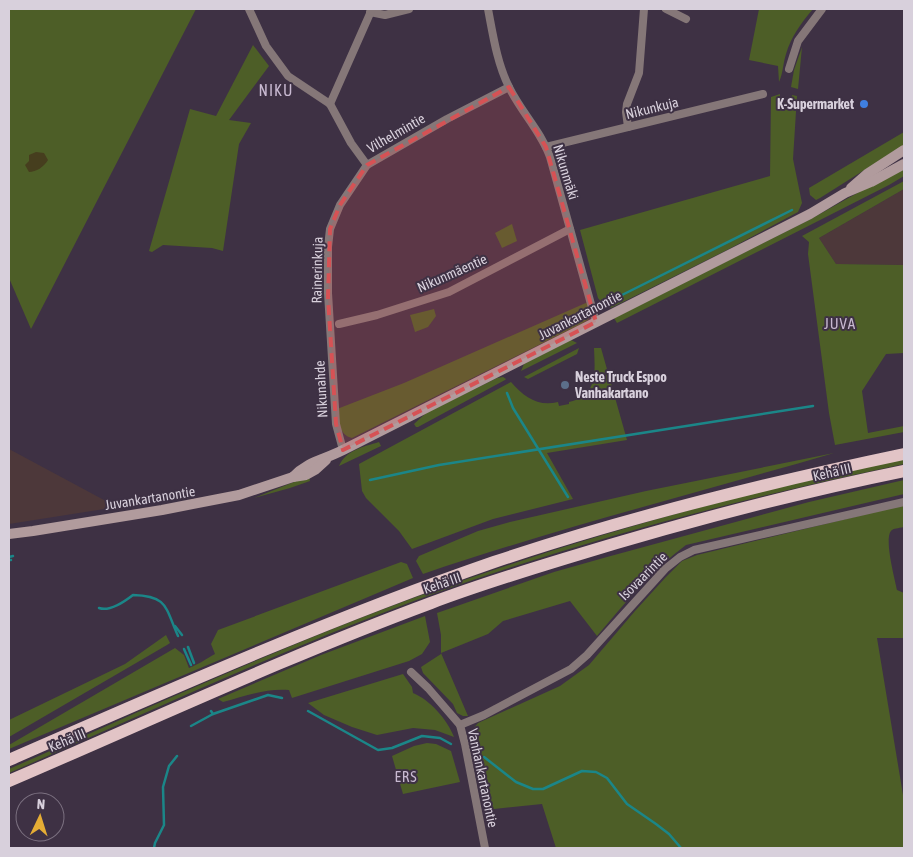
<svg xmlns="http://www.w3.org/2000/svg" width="913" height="857" font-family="'Asap Condensed',sans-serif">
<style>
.industrial{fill:#4d383a}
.green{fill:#4d5e27}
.sand{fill:#463e1e}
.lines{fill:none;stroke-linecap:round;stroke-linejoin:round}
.stream{stroke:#1b8688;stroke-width:2.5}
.minor{stroke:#857778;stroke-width:8}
.secondary{stroke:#b19b9d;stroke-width:10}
.trunk{stroke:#e2c4c6;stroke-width:12}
.marked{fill:#d65255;fill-opacity:0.2;stroke:#d65255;stroke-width:4;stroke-dasharray:10 6;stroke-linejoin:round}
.shop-dot{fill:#3f7fe0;stroke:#3e3144;stroke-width:2}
.service-dot{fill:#5c6f8a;stroke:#3e3144;stroke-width:2}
.labels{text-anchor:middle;stroke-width:4;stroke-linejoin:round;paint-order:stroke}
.poi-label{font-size:14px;font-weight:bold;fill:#d8d0dc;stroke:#3e3144;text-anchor:end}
.street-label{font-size:14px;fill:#d8d0dc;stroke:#3e3144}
.neighbourhood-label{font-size:15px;letter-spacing:1px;fill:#c8b9d1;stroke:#3e3144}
.quarter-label{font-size:16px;letter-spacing:1px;fill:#c8b9d1;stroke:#3e3144}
</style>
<rect width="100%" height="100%" fill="#3e3144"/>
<g class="industrial">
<polygon points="904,189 904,265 836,264 819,238"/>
<polygon points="9,449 117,507 9,524"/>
</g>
<g class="green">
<polygon points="9,9 196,9 31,329 9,278"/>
<path d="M759,9h54c-12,14 -22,28 -27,45 -3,9 -3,20 -7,28l-1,-16 -29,-6z"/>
<polygon points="253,45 269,66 229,120 251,123 239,144 223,251 212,248 163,245 152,252 149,251 190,109 216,116"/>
<polygon points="802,47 798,89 791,87 794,70"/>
<polygon points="780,94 780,101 783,103 791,101 792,95 797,96 793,159 802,203 798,212 729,249 611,308 603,304 598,298 580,230 770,176 771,97"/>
<polygon points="904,132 904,145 820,198 816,200 810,195 809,188"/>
<polygon points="904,167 904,176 889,185 617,323 614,318 809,220"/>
<polygon points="904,181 904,189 819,238 836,264 904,265 904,353 886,354 862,391 868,433 904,426 904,432 835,445 829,413 808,254 809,242 802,236"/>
<polygon points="512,224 517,241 502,248 495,233"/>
<path d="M588,302l2,11 -2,7 -7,4 -229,114c-13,-3 -13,-16 -15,-29l67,-26z"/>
<polygon points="434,309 436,316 428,327 415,332 410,315"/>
<polygon points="571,340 577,343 521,371 524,364"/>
<polygon points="579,348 577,354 528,379 524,377"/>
<path d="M594,348h7l26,92 -80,13 26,46 -80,20 -81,30 -13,-18 -33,-33 -4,-7 -3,-27 152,-82c13,15 27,25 47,20l1,4 10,-2v-2c29,-6 26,-30 25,-54z"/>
<polygon points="503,377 506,379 505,380 418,427 416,427 414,424 426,413 497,378"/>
<path d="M379,442l2,4 -42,20c7,-16 24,-19 40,-24z"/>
<path d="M834,453c-137,40 -276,75 -411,121l-7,-13 3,-5 59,-25 32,-9 136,-31z"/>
<path d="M904,459v5c-147,31 -294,69 -437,118 -156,54 -307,125 -458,191v-4c151,-66 302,-137 458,-190 96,-33 194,-63 293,-87 48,-12 96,-22 144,-33z"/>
<polygon points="309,476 310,481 290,488 254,498"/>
<path d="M904,480v14l-218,51c-35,26 -61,58 -89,91l-27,-35 -67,20 -15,13 -47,19 27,63h-5l-6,-3 -4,-9 -30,-31 -2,-6 20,-13v-19l-4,-22 117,-41 53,-15 202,-55z"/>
<path d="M904,505v22c-3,1 -9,1 -12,3 -9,6 3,49 5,60l7,3v45h-27l27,163v47h-348l-14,-44 -57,6 -15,-78 8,-9 82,-37 29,-21 46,-54 30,-33 17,-17 15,-6z"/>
<path d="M401,562l6,2 6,14 -404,171v-4l166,-97 9,7 5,13c10,-4 17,-9 26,-14l-4,-10 7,-14z"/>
<path d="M425,616l5,26 -8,12 -13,7 -117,37 -3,-8c-23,-2 -44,6 -66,12l-5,-3 103,-44z"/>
<polygon points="166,635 170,643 167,645 9,737 9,720 125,664"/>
<path d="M403,674l9,13 1,6c17,7 34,26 41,44l-19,-7 -22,-2 -36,7 -25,-8 -28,-12 -16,-12z"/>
<polygon points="427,743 436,744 451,751 460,782 403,794 392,756 414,746"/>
</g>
<path class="sand" d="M36,152l8,1 4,7c-4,7 -12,12 -19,12l-4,-7 4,-4v-6z"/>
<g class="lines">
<g class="stream">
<polyline points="608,302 792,210"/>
<polyline points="507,393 513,408 568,497"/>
<polyline points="370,480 439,465 813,406"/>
<polyline points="9,557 13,556"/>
<polyline points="9,560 11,560"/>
<path d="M99,608c11,4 25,-6 34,-13 35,1 32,12 45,41"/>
<polyline points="175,626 182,635"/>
<polyline points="188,647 194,663"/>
<polyline points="184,649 191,665"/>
<polyline points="211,711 213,714 268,695 282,698"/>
<polyline points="308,711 378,750 392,748 422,736 440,738 451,744"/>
<polyline points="191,726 213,714"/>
<polyline points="484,757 516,782 533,789 543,789 582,771 596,772 607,778 627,804 656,824 669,834 681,848"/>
<polyline points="154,848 155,843 164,825 163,787 169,766 177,756"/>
</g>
<g class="minor">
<polyline points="249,9 266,46 288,76 330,104 351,143 367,165"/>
<path d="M488,9c5,26 9,54 21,78 12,25 32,44 41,70l46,165"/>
<polyline points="666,9 686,19"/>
<polyline points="370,12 385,15 409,9"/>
<polyline points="789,69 798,41 822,9"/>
<polyline points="330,104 372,9"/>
<polyline points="628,127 626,112 627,104 639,73 644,9"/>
<polyline points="546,147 763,94"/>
<polyline points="339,324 377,315 449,292 570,229"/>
<polyline points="343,450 336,424 328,293 328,247 330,229 340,205 367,165 447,119 509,87"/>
<polyline points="411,672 428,688 460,725 465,744 485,848"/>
<polyline points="460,725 484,715 571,669 587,655 665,569 680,557 694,550 904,502"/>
</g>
<g class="secondary">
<polyline points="851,188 867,174 904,150"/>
<path d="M293,477c15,-16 31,-17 50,-27l467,-236 35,-21 26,-11 33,-18"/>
<polyline points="9,534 33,531 162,510 239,495 293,477 306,475 315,470 326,460"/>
</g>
<g class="trunk">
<path d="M9,760c160,-70 320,-141 485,-198 134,-45 272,-79 410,-108"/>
<path d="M9,781c140,-60 279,-125 422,-178 45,-17 90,-31 136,-45 111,-34 224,-64 337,-87"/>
</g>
</g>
<path class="marked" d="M509,87l37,60 50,175 -253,128 -7,-26 -8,-126 2,-69 10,-24 27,-40z"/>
<circle class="shop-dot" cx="864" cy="104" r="5"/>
<circle class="service-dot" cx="565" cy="385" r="5"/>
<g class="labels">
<g class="poi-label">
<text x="854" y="109">K-Supermarket</text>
<text x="575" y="382" text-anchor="start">Neste Truck Espoo<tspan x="575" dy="16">Vanhakartano</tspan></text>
</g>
<g class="street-label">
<text transform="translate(652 108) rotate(-14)" y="5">Nikunkuja</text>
<text transform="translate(396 133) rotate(-30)" y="5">Vilhelmintie</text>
<text transform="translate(566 172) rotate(73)" y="5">Nikunmäki</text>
<text transform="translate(317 270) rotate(-89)" y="5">Rainerinkuja</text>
<text transform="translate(452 273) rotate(-24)" y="5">Nikunmäentie</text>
<text transform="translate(580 315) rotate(-27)" y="5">Juvankartanontie</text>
<text transform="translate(321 389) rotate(-93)" y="5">Nikunahde</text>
<text transform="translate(832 472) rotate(-13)" y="5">Kehä III</text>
<text transform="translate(150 498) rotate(-9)" y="5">Juvankartanontie</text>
<text transform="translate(643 576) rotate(-45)" y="5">Isovaarintie</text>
<text transform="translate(442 583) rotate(-19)" y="5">Kehä III</text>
<text transform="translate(67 740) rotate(-23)" y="5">Kehä III</text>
<text transform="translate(483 778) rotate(78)" y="5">Vanhankartanontie</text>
</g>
<g class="neighbourhood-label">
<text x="840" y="329">JUVA</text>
<text x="406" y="782">ERS</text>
</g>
<g class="quarter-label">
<text x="276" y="96">NIKU</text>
</g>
</g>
<rect width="913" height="857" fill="none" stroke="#d8d0dc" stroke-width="20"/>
<g transform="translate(40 817) rotate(4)"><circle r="24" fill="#3e3144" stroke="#7c7181"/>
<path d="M0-4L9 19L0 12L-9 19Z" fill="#e5ad35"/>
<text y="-8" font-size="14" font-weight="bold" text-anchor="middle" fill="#d8d0dc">N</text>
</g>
</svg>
